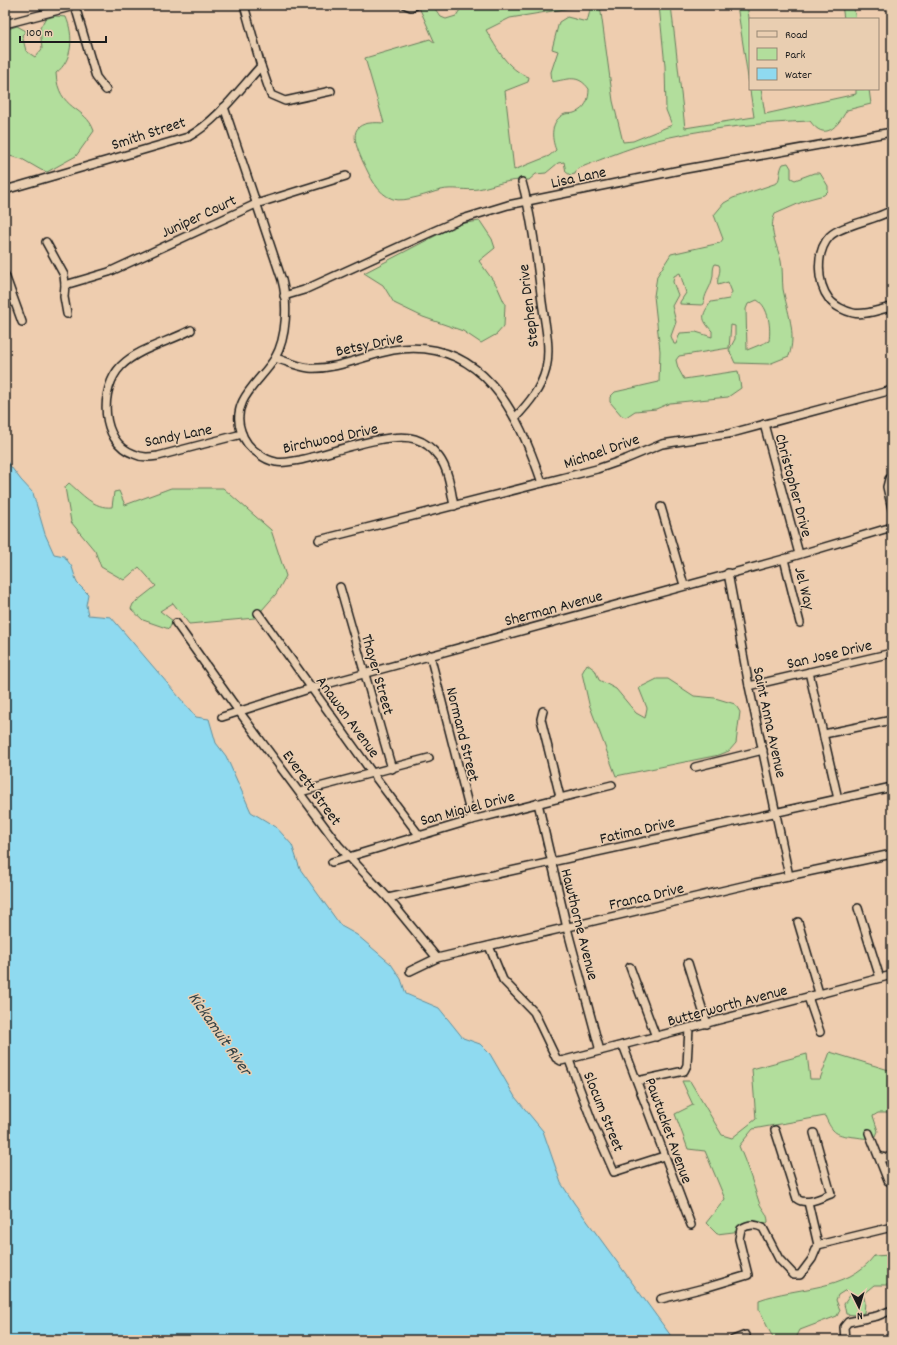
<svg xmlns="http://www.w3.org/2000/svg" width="897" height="1345" font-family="Dekko,sans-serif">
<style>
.green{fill:#b2de9c;stroke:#677d5c;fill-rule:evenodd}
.water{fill:#8fdaf0;stroke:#618e9b}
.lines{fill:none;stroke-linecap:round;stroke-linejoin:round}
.minor-casing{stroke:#1c1c1c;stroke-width:10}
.minor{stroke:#e9ceb1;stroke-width:7}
.labels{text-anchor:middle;stroke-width:3;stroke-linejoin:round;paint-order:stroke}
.street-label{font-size:16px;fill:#1c1c1c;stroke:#e9ceb1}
.water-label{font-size:17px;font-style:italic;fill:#334246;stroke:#e9ceb1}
</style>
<rect width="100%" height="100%" fill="#eecdaf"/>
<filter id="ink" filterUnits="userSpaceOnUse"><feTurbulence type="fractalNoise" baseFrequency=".025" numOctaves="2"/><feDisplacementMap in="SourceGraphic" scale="8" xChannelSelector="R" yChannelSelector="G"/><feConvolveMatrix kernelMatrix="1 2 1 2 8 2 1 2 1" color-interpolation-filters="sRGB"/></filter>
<g filter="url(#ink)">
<g class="green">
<path d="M418,5h14l9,12 5,2 10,-3 7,-11h137l13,96 10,41 10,-1 39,-16 -6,-15 -1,-44 -6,-61h12l14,123 69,-11 -17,-112h10l3,19v65h11l4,25 91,-20v-5h13l2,15 -24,6c-10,17 -22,32 -37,11 -47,2 -94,6 -140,16 -32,7 -63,20 -93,32l-2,5 -5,1 -4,-3 -2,-10 -6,1 -12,10 -10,1 -7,6c-21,-1 -32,5 -51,9 -12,2 -25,-2 -37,1 -12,3 -36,13 -48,9 -16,-5 -23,-23 -30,-37 -12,-26 -14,-42 21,-39l-19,-65 65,-19 5,4zM583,6l8,1 -4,15 -20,-5 -8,5 -7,27 6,2 -7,21 1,10c17,-3 26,-8 37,7 0,10 -3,20 -15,24 -3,1 -6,0 -9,1 -15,6 -14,24 -9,36l-7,6 -35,14 -9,-79 23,-9 1,-5c-21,-7 -32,-28 -43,-47l24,-12z"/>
<polygon points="842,5 853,5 856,19 844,19"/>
<path d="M55,16l11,1c8,19 7,43 -10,56 2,38 30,33 38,58l-18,25 -29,16 -6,-2 -19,-11 -17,-4v-125l12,-4 9,5 -4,4 4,16 9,6 7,-8 -2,-21 5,-9z"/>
<path d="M788,163l3,5v10l4,2 19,-7h6l8,13v5l-4,4 -15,4 -34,15c-7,15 2,31 6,47 2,9 1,19 2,28 4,22 14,44 6,67l-20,8 -34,-1 -6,-13 6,-11v-13l-4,-1 -2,23 -50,8 -3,4 2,8 6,11 54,-8 3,17 -13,9 -58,6 -14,6 -21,2 -9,6 -4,-1 -12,-14v-5l5,-5 44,-10 1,-31 -6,-55 3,-20 14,-22 49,-11 3,-4 -9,-24 10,-12 9,-5 44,-15c4,-6 2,-13 6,-19zM715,264l4,1c3,7 -3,13 -1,20l10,-3 4,10 -3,7 -18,3c-10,14 -10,17 1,29v6l-16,-5 -16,1 -4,11h-2l-3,-8 5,-14 -4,-16 6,-11 -5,-13 1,-6 6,-3 6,20 -6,9v2l22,1 2,-1c0,-10 6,-15 8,-24 2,-5 0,-11 3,-16zM757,300c12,7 14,28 12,41l-22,9 -1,-41 2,-5z"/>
<polygon points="480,221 492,239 495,248 479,261 497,286 505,304 504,326 497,334 481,343 463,331 423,317 394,303 383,285 364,273 458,224"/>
<path d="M69,483c13,11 25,26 43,24l2,-15 5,-1 6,14 46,-17h52l48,42 15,46 -10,18 -21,24 -66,6 -16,-21 -13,8 13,10 -4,8 -26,-9 -12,-11 2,-5 23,-18 -17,-19 -15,13 -23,-13 -6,-16 -24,-29 -6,-35z"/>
<polygon points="587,664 595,670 599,680 616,689 636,713 645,718 647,708 639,688 657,679 668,679 694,696 715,698 735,704 740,712 736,743 729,751 719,755 616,776 589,704 582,673"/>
<path d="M830,1052l62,19v42h-14l-5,3 5,15 -2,5c-7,4 -13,2 -21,1 -19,-2 -22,-3 -30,-21l-72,13 -14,17c8,19 14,37 20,56 3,8 9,11 9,20l-10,7 -41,5 -11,-11 19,-24 -20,-48 -17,-2 -13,-35 18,-9 -11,-24h8l32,54 10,3 24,-19 -4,-50 55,-15 3,25h10z"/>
<path d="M890,1255l2,1v29h-18l-11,9 2,8 -1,11 -9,2 -9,-1 -2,-10 7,-10 -5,-4 -8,5 -2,5 4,10 -3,6 -37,14 -5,10h-21l-15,-30v-10c38,-14 88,-8 115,-44z"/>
</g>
<polygon class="water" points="5,459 21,480 33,493 45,534 54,554 64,556 72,567 77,583 88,594 86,605 88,615 111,617 196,717 209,719 216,743 226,756 251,812 276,827 292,845 300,869 341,926 357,935 391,964 401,979 406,994 439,1008 463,1038 480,1044 490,1054 515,1097 543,1131 561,1183 574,1203 674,1340 5,1340"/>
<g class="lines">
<defs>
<g id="minor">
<polyline points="244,5 261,66 271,95 285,101 331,91"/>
<polyline points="406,5 411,7 416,5"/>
<polyline points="75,6 96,77 106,90"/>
<polyline points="5,24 78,5"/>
<path d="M224,107l58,173c6,23 5,57 -7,78 -14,23 -45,42 -34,73 3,10 10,18 18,23 5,4 11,7 17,8 7,2 16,-1 24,-2 29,-6 89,-29 115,-21 10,3 18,10 24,18 10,13 12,34 15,49"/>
<path d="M5,190l183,-53c29,-16 51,-47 73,-71"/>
<path d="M892,210c-16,10 -51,15 -62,26 -15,16 -13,47 -1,63 5,7 16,12 24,14 12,3 27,-4 39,-6"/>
<polyline points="46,242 64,275 65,285 64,297 67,314"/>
<polyline points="5,275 22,322"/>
<polyline points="65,285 109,272 256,204 346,176"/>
<polyline points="284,296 304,290 427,234 459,220 508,205 680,170 892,132"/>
<path d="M191,330c-22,12 -52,18 -70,36 -22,23 -21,76 13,88 8,4 16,3 24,2l84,-22"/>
<path d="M275,358c11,3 23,9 34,10 28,2 57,-13 84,-18 89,-14 125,62 149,133"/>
<path d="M515,418c13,-14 26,-29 31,-49 5,-21 -1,-45 -4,-67 -5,-39 -9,-81 -20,-120"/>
<polyline points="764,424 799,554"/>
<polyline points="892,477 889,479 887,487 892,509"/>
<polyline points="661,507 684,585"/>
<polyline points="319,540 597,469 626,459 662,444 728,434 892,390"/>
<polyline points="784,559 800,623"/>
<polyline points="728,573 749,686 789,876"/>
<polyline points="340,587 392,769"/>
<polyline points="258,613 373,774 419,835"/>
<polyline points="176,623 238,710 339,846 388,898 437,958"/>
<polyline points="430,655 472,820"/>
<polyline points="809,672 838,799"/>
<polyline points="749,686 892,653"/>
<polyline points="543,711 541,719 560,797"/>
<polyline points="222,717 312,688 784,559 892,527"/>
<polyline points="824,734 892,720"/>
<polyline points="695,767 763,750"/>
<polyline points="300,792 429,758"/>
<polyline points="538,803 567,928 600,1051"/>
<polyline points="332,862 472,820 612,785"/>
<polyline points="388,898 892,787"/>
<polyline points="858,908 880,978"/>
<polyline points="798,922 819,993"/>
<polyline points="489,946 503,980 534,1012 556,1058 561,1061 892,975"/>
<polyline points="688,963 707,1024"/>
<polyline points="630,967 656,1037"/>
<polyline points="410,971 437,958 755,883 892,854"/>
<polyline points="808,997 820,1032"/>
<polyline points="623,1045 691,1225"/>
<polyline points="569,1060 593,1124 614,1172 664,1156"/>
<polyline points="637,1081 684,1071 687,1065 689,1028"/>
<path d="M775,1130l22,69c10,7 25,-2 34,-5l-17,-61"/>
<polyline points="869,1133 888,1181"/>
<polyline points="879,1156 884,1158 892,1156"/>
<polyline points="808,1202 818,1245"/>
<path d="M661,1299l47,-12 40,-12 -9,-36 2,-10c7,-5 15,-5 22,-1l16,31 15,16h6l12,-16 6,-14 74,-18"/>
<polyline points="733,1340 746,1335"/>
<polyline points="845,1340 844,1327 848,1322 877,1316 892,1310"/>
</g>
</defs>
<use href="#minor" class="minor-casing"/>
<use href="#minor" class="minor"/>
</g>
</g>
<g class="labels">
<g class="street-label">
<text transform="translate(148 132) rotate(-18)" y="6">Smith Street</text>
<text transform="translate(578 176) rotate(-12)" y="6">Lisa Lane</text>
<text transform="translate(198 215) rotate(-25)" y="6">Juniper Court</text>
<text transform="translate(527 306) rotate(-97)" y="6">Stephen Drive</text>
<text transform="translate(369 343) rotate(-12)" y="6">Betsy Drive</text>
<text transform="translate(178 434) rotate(-11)" y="6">Sandy Lane</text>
<text transform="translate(330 437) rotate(-12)" y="6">Birchwood Drive</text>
<text transform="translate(601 450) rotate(-19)" y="6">Michael Drive</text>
<text transform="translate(795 485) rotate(75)" y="6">Christopher Drive</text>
<text transform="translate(806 588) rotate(76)" y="6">Jel Way</text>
<text transform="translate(553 607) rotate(-15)" y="6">Sherman Avenue</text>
<text transform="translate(829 653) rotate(-13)" y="6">San Jose Drive</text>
<text transform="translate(379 674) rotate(74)" y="6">Thayer Street</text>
<text transform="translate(349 716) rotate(54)" y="6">Anawan Avenue</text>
<text transform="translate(771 722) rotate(78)" y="6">Saint Anna Avenue</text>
<text transform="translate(464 734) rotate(76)" y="6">Normand Street</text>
<text transform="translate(313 787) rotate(54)" y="6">Everett Street</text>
<text transform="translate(467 807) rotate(-15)" y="6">San Miguel Drive</text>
<text transform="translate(637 829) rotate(-13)" y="6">Fatima Drive</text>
<text transform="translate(646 895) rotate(-13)" y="6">Franca Drive</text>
<text transform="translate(581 924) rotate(76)" y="6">Hawthorne Avenue</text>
<text transform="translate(727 1004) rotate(-15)" y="6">Butterworth Avenue</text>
<text transform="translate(605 1111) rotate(68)" y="6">Slocum Street</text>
<text transform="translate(670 1130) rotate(70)" y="6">Pawtucket Avenue</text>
</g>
<g class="water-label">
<text transform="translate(221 1033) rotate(55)" y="6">Kickamuit River</text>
</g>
</g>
<rect width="897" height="1345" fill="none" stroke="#e9ceb1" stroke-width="20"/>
<rect x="10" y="10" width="877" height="1325" fill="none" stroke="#1c1c1c" stroke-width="1.5" filter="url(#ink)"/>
<rect x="749" y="18" width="130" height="72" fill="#e9ceb1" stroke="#978775"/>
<rect x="757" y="31" width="20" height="6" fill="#e9ceb1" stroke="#978775"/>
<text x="785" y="38" font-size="12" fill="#1c1c1c">Road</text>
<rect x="757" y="48" width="20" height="12" fill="#b2de9c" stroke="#978775"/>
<text x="785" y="58" font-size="12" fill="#1c1c1c">Park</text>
<rect x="757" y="68" width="20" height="12" fill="#8fdaf0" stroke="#978775"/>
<text x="785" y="78" font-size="12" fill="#1c1c1c">Water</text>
<g transform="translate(859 1307) rotate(175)" stroke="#e9ceb1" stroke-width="3" paint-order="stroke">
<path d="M0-3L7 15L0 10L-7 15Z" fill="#1c1c1c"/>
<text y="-6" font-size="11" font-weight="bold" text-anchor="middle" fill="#1c1c1c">N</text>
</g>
<path d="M20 36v6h86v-6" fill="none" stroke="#1c1c1c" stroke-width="2"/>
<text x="26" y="36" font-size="12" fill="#1c1c1c" stroke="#e9ceb1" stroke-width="3" paint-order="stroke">100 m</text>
</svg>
